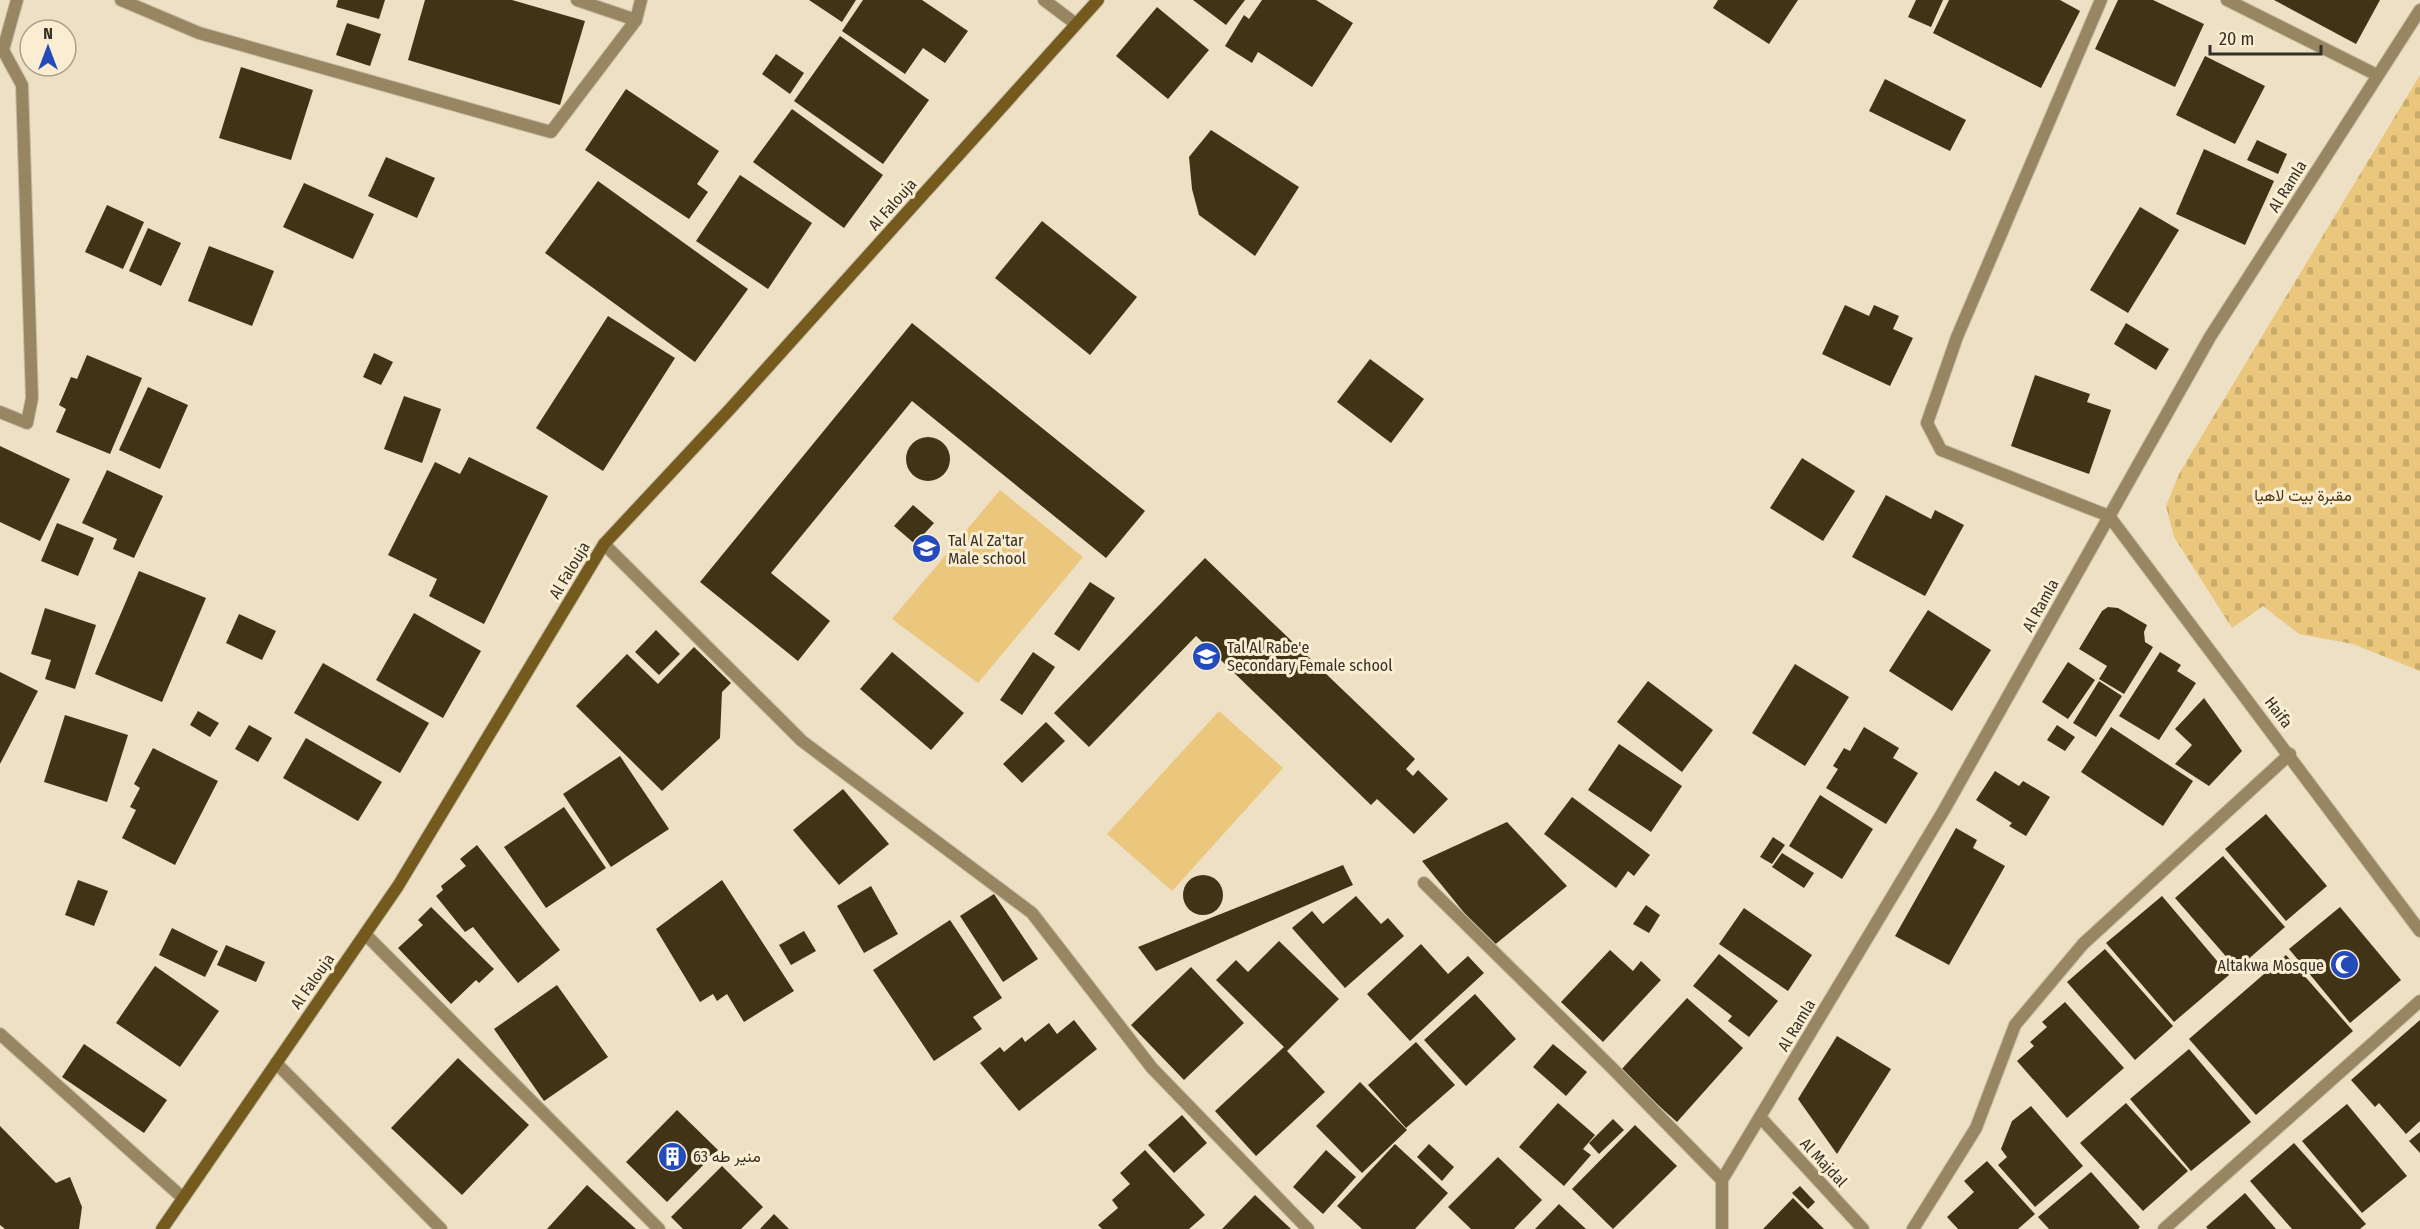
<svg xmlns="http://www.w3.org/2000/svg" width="2420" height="1229" font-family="'Fira Sans Condensed',Vazirmatn,sans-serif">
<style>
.cemetery{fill:url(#cemetery-stones)}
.garden{fill:#eac77c}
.building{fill:#413315}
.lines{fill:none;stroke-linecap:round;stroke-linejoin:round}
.lane-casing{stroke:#c8bda5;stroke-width:14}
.street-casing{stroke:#c8bda5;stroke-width:14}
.secondary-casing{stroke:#c8bda5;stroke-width:14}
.lane{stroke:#978661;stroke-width:12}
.street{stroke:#978661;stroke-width:12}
.secondary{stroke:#745a1d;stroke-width:12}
.labels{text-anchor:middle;stroke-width:6;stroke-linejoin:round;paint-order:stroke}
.street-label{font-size:16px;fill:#353026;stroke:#faedd2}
.park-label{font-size:16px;fill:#4c3a12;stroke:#faedd2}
.poi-label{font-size:16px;fill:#353026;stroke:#faedd2;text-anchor:start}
</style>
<defs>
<pattern id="cemetery-stones" width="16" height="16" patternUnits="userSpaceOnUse" patternTransform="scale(1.5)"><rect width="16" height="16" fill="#eac77c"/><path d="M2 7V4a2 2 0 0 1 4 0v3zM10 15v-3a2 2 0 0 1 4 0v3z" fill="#c9ab6b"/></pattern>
</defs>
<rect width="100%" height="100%" fill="#ede0c5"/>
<polygon class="cemetery" points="2420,75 2420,671 2353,644 2299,634 2263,606 2232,628 2174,537 2166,506 2180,472"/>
<g class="garden">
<polygon points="1000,490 1083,557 978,683 892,619"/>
<polygon points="1219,711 1283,768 1172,891 1107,834"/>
</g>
<g class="building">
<polygon points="338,0 385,0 379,19 336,7"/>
<polygon points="425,0 512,0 585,21 560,105 408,60"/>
<polygon points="809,0 856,0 842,22"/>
<polygon points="863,0 922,0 968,31 945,63 923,48 905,74 842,31"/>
<polygon points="1193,0 1245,0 1226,25"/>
<polygon points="1262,0 1316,0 1353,23 1312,87 1258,52 1252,63 1225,46 1244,15 1249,19"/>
<polygon points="1718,0 1798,0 1769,44 1713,8"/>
<polygon points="1916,0 1943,0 1931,27 1908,17"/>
<polygon points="1949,0 2060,0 2080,11 2041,88 1933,33"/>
<polygon points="2118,0 2153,0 2204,24 2175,87 2095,49"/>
<polygon points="2274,0 2380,0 2356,44"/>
<polygon points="1157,7 1209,50 1168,99 1116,56"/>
<polygon points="347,23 381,34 370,66 336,55"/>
<polygon points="840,36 929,100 883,164 794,101"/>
<polygon points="776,54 804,73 790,94 762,74"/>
<polygon points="2205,56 2265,86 2235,144 2176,115"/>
<polygon points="241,67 313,90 291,160 219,138"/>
<polygon points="1885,79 1966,120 1950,151 1869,111"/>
<polygon points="626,89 719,151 697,184 708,192 689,219 585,150"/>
<polygon points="792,109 883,175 844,228 753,162"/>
<polygon points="1211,130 1299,187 1255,256 1199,215 1192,189 1189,157"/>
<polygon points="2257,140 2287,154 2278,174 2247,160"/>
<polygon points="2204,149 2274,181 2245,245 2176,214"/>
<polygon points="386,157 435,178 417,218 368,196"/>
<polygon points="740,175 812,223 768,289 696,241"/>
<polygon points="598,181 748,289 695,362 545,253"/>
<polygon points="304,183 374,214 353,259 283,227"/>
<polygon points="107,205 144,222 123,269 85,252"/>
<polygon points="2140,207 2179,230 2128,313 2090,290"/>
<polygon points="1042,221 1137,297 1090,355 995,278"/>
<polygon points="148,228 181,243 161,286 129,271"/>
<polygon points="209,246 274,271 252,326 188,301"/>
<polygon points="1845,305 1869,316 1874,305 1899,316 1893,329 1913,338 1890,386 1822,354"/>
<polygon points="608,316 675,358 603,471 536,428"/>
<polygon points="912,323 1145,511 1106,558 912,401 771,573 830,621 798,661 700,582"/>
<polygon points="2126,323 2169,349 2156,370 2114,344"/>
<polygon points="374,353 393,362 381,385 363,377"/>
<polygon points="87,355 142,378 110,454 56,432 66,409 59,405 71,377 77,379"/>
<polygon points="1370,359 1424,399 1391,443 1337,402"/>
<polygon points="2035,375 2090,394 2087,402 2111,410 2089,474 2011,446"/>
<polygon points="148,387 188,405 160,469 119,450"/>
<polygon points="404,396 441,409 422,463 384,449"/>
<circle cx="928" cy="459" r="22"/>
<polygon points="0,446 70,479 40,541 0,522"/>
<polygon points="469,457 548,496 484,624 429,596 437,579 388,555 435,462 460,474"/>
<polygon points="1802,458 1855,491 1823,541 1770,508"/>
<polygon points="107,470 163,496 134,558 113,549 117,539 82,523"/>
<polygon points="1886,495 1931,519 1935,510 1964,525 1925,596 1852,557"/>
<polygon points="913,505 934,523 915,544 894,526"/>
<polygon points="57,523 94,538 78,576 41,561"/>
<polygon points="1205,558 1415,759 1406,769 1413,776 1418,770 1448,799 1414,834 1377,799 1371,805 1196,636 1089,747 1054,713"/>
<polygon points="139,571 206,598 162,702 95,674"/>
<polygon points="1090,582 1115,598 1079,651 1054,634"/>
<polygon points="2108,607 2118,608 2147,625 2144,632 2145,642 2153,647 2124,694 2099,679 2107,666 2079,649 2102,611"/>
<polygon points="45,608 96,625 75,689 45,679 51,660 31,654"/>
<polygon points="1928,610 1991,650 1952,711 1889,671"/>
<polygon points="414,613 481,651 443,718 376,680"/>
<polygon points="239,614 276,631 262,660 226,643"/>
<polygon points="656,630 680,654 659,675 635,652"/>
<polygon points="694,647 731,683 722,692 720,738 662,791 576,706 627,654 658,684"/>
<polygon points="892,652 964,713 931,750 860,689"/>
<polygon points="1033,652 1055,667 1022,715 1000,700"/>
<polygon points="2160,652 2181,665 2177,671 2196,683 2159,740 2119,716"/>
<polygon points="2068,662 2095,680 2068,719 2042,702"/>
<polygon points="323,663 429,723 400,773 294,713"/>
<polygon points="1795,664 1849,697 1805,766 1752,733"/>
<polygon points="0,672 38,691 0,764"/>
<polygon points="1648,681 1713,730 1682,772 1617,722"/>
<polygon points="2099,681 2122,696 2096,737 2073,723"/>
<polygon points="2204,698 2242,751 2209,786 2175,764 2192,745 2175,729"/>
<polygon points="198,711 219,723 210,737 190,725"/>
<polygon points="65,715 128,735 107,802 44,782"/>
<polygon points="1046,722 1065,741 1022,783 1003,764"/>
<polygon points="249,725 272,738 258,762 235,749"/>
<polygon points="2057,725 2075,737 2065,751 2047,740"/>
<polygon points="1864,727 1899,748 1893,758 1918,773 1886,824 1826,788 1838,769 1833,766 1844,748 1850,751"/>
<polygon points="2111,727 2193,781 2163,826 2081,772"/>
<polygon points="306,738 382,782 358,821 283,778"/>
<polygon points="1619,744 1682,786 1651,832 1588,790"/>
<polygon points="153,748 218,781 175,865 122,838 136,810 130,807 140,788 134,784"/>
<polygon points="620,756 669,829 611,867 563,794"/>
<polygon points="1995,771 2019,786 2023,781 2050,797 2026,836 2009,826 2012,823 1976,800"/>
<polygon points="843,789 889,844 839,885 793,830"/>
<polygon points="1820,795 1873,829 1842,879 1789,846"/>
<polygon points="1572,797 1650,855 1634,876 1628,871 1616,888 1544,834"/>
<polygon points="564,807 606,868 546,908 504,847"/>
<polygon points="2266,814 2327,886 2286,921 2225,849"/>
<polygon points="1507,822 1567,886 1492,947 1422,861"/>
<polygon points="1956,828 1977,840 1973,848 2005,866 1949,965 1895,936"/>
<polygon points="1773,837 1785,845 1772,864 1760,857"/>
<polygon points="477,845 560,950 518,983 473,927 465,932 436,896 443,890 441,886 466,866 460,859"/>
<polygon points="1782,853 1814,873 1804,888 1772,867"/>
<polygon points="2223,856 2285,927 2237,969 2175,898"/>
<polygon points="1343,865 1353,885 1156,971 1138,947"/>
<circle cx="1203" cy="895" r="20"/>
<polygon points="78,880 108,891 94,926 65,915"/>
<polygon points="722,880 794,991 744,1022 727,994 717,1001 713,994 700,1002 656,929"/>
<polygon points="871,886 898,934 864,953 837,906"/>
<polygon points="994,894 1038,959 1003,982 960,916"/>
<polygon points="1356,896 1381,924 1388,918 1404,936 1345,988 1292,928 1312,911 1323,924"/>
<polygon points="2162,896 2229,975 2174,1022 2106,943"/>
<polygon points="1646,905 1660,915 1649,933 1633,924"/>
<polygon points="431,907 494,969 479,983 476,980 451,1004 398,948 423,925 418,920"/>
<polygon points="2340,907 2401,980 2350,1023 2289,949"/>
<polygon points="1744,908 1812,955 1788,991 1719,944"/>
<polygon points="950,920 1002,998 973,1017 982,1029 934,1061 873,970"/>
<polygon points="172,928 218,951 205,977 159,955"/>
<polygon points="804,931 816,951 791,965 779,945"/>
<polygon points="1279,941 1339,999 1287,1051 1325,1092 1256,1156 1215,1111 1284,1047 1216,980 1236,960 1248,972"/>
<polygon points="1421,944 1448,974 1468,956 1484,973 1410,1041 1367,994"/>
<polygon points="226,945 265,962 256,982 217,965"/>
<polygon points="2105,949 2173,1026 2135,1060 2067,982"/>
<polygon points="1610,950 1633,971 1641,961 1661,980 1603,1042 1561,1002"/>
<polygon points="1719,954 1778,1001 1749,1037 1728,1021 1732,1016 1693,986"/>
<polygon points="2286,955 2353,1031 2256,1115 2189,1039"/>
<polygon points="155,966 219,1011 180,1067 116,1023"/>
<polygon points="1191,967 1244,1023 1184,1080 1131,1025"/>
<polygon points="557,985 608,1057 544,1101 494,1029"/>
<polygon points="1475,994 1516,1039 1466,1086 1424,1040"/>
<polygon points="1687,998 1743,1048 1677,1122 1620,1071"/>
<polygon points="2065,1002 2124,1068 2067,1118 2017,1061 2034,1046 2030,1042 2047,1027 2042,1022"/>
<polygon points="1074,1020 1097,1049 1019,1111 980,1063 1000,1047 1004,1052 1022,1037 1025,1042 1049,1023 1057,1034"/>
<polygon points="2420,1020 2420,1121 2406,1134 2379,1103 2375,1107 2351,1080"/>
<polygon points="1837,1036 1891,1069 1837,1154 1798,1099"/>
<polygon points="1416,1042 1455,1085 1406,1128 1368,1085"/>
<polygon points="84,1044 167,1100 144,1133 62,1077"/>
<polygon points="1553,1044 1587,1072 1566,1096 1533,1067"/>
<polygon points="2189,1049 2251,1122 2191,1171 2130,1099"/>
<polygon points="458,1058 529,1125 462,1195 391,1128"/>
<polygon points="1360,1082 1407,1130 1362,1173 1316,1126"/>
<polygon points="1558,1103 1595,1135 1583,1149 1591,1155 1564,1186 1519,1147"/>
<polygon points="2126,1103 2188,1171 2143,1211 2080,1143"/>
<polygon points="2347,1104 2407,1176 2362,1213 2302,1141"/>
<polygon points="2031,1106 2083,1166 2035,1207 1998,1165 2007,1157 2001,1149 2012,1121"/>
<polygon points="677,1110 718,1150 667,1202 626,1162"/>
<polygon points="1182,1115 1207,1143 1174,1173 1148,1145"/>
<polygon points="1613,1119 1624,1130 1599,1154 1589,1143"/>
<polygon points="1635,1125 1677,1166 1613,1229 1572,1189"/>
<polygon points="0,1126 56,1183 70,1177 82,1207 79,1229 5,1229 0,1225"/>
<polygon points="2420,1132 2420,1153 2409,1141"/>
<polygon points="2294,1143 2366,1224 2360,1229 2292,1229 2250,1181"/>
<polygon points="1395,1144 1448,1193 1415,1229 1362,1229 1337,1206"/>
<polygon points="1429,1144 1454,1167 1442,1181 1417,1157"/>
<polygon points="1145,1150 1205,1215 1189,1229 1102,1229 1098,1225 1118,1208 1112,1200 1130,1184 1120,1173"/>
<polygon points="1326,1150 1356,1177 1323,1214 1293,1187"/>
<polygon points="1498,1157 1542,1200 1514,1229 1471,1229 1448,1207"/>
<polygon points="1987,1161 2035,1214 2018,1229 1958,1229 1947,1217 1974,1192 1964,1181"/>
<polygon points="722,1166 763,1207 741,1229 683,1229 671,1217"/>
<polygon points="2091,1172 2140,1227 2138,1229 2049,1229 2038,1217"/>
<polygon points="587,1185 636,1229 547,1229"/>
<polygon points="1800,1186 1815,1202 1808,1209 1792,1193"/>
<polygon points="2245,1193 2276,1229 2208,1229 2206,1227"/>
<polygon points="1255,1195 1291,1229 1222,1229"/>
<polygon points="1793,1198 1824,1229 1763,1229"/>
<polygon points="1559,1204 1586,1229 1535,1229"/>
<polygon points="774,1214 789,1229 760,1229"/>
</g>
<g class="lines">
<defs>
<g id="lane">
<polyline points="2101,0 1957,337 1927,423 1941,450 2109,516"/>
<polyline points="365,934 659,1229"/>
</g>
<g id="street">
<polyline points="121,0 199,33 551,132 636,20 641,0"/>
<polyline points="577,0 636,20"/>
<polyline points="1044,0 1076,24"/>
<polyline points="2227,0 2377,75"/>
<polyline points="0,412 27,423 32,398 22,85 3,50 17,0"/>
<polyline points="2109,516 2420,931"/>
<polyline points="604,544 802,741 1032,913 1152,1068 1308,1229"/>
<polyline points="1424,883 1612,1068 1722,1180"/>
<polyline points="0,1034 183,1198"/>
<polyline points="276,1063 441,1229"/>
<polyline points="1760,1117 1863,1229"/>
<polyline points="1722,1229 1722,1180 1944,810 2210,337 2420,10"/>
<polyline points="1913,1229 1976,1128 2015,1025 2083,944 2290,754"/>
<polyline points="2164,1229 2420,1001"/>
</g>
<polyline id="secondary" points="162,1229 398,886 604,544 730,409 1098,0"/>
</defs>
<use href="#lane" class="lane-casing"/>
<use href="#street" class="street-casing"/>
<use href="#secondary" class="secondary-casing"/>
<use href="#lane" class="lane"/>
<use href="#street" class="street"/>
<use href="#secondary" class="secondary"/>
</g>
<defs>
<symbol id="school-disc" viewBox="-11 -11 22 22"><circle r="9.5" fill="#244bba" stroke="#faedd2"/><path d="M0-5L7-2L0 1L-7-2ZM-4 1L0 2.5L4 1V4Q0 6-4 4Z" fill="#fff"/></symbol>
<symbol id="mosque-disc" viewBox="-11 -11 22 22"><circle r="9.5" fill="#244bba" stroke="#faedd2"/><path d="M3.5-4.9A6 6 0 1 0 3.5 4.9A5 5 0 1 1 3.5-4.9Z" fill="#fff"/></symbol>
<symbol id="building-disc" viewBox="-11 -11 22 22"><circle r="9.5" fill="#244bba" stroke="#faedd2"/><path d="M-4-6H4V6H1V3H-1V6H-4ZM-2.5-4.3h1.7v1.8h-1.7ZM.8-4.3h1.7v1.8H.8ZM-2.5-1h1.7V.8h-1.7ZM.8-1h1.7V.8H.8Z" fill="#fff"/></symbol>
</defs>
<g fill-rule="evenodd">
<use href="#school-disc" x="910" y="532" width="33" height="33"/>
<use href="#school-disc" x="1190" y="640" width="33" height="33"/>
<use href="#mosque-disc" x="2328" y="948" width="33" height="33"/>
<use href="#building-disc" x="656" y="1140" width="33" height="33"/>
</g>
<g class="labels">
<g class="street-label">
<text transform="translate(2287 186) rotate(-58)" y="6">Al Ramla</text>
<text transform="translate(892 204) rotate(-48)" y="6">Al Falouja</text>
<text transform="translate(569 570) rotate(-59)" y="6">Al Falouja</text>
<text transform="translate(2040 605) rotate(-61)" y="6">Al Ramla</text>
<text transform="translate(2279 712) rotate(53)" y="6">Haifa</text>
<text transform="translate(312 981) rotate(-55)" y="6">Al Falouja</text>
<text transform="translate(1796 1025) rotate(-59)" y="6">Al Ramla</text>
<text transform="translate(1824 1162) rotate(47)" y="6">Al Majdal</text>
</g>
<g class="park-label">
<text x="2303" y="501">مقبرة بيت لاهيا</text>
</g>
<g class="poi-label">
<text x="948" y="546">Tal Al Za'tar<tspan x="948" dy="18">Male school</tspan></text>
<text x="1227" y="653">Tal Al Rabe'e<tspan x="1227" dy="18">Secondary Female school</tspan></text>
<text x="2324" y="971" text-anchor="end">Altakwa Mosque</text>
<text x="693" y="1162">منير طه 63</text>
</g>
</g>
<g transform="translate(48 48)"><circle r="28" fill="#faedd2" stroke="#aba18d" stroke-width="1.5"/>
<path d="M0-4.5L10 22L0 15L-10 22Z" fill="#244bba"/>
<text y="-9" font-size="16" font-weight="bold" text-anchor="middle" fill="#353026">N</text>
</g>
<path d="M2210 45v9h111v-9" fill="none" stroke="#353026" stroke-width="3"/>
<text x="2219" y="45" font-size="18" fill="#353026" stroke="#faedd2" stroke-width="4.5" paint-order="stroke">20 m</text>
</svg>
